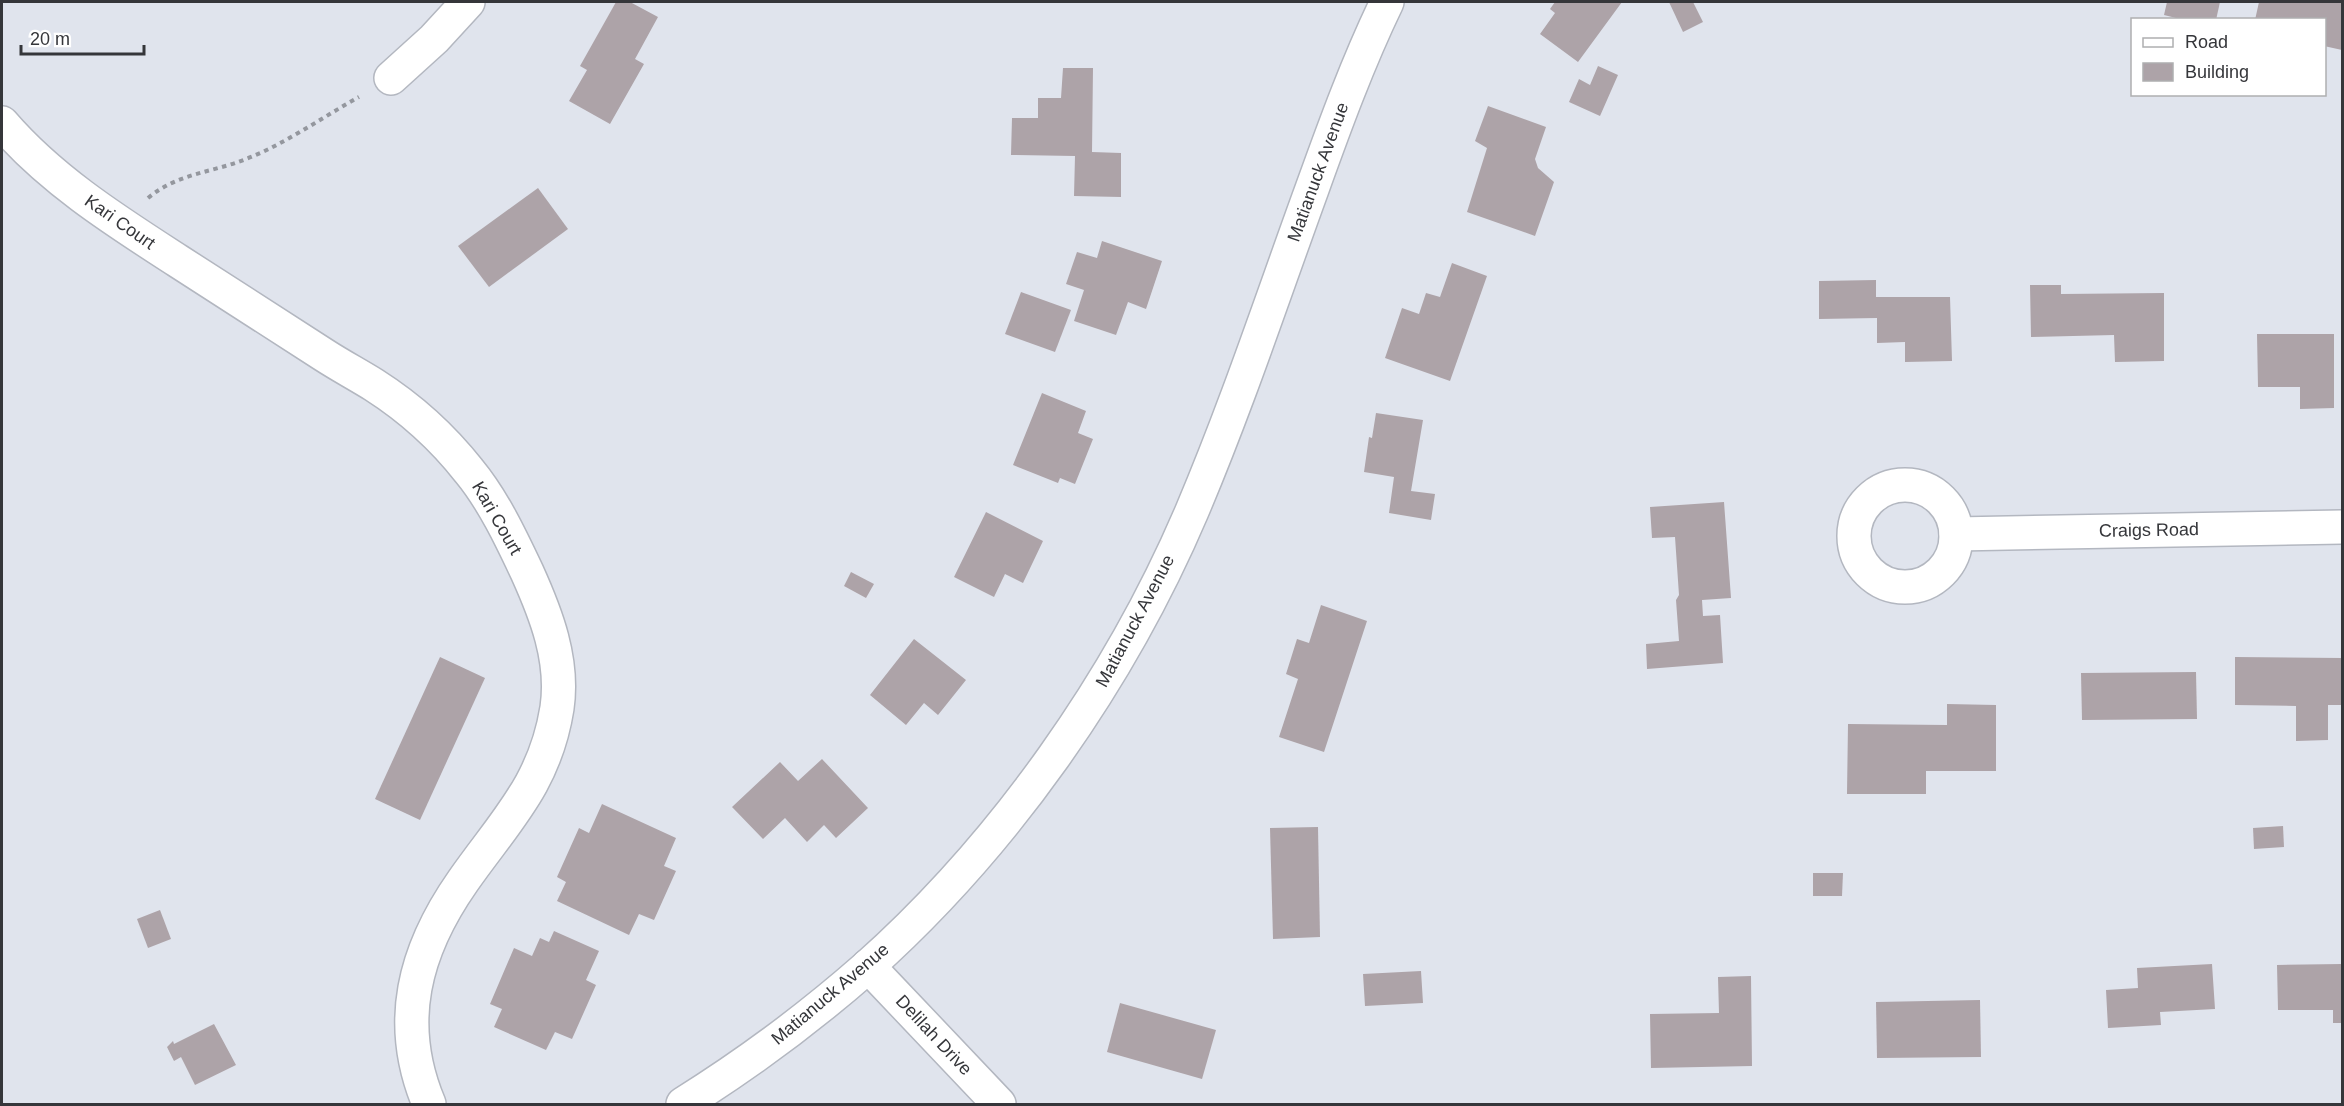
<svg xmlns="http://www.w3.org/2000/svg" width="2344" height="1106" font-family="Helvetica,sans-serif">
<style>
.building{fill:#ada3a8}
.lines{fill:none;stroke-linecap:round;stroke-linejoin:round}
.street-casing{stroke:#b3b7c0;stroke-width:36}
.secondary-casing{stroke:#b3b7c0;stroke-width:36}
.path{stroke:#94979e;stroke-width:4;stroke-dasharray:4.5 4.5;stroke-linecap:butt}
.street{stroke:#fff;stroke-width:33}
.secondary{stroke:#fff;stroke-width:33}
.labels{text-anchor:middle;stroke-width:4.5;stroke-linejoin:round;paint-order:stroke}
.street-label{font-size:18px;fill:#35363a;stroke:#fff}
</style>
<rect width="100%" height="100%" fill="#e0e4ed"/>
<g class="building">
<polygon points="616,2 630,2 658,17 635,59 644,64 610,124 569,101 587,70 580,66"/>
<polygon points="1555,2 1622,2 1578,62 1540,34 1555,13 1550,9"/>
<polygon points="1669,2 1693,2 1703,22 1683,32"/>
<polygon points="2167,2 2220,2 2216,20 2184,20 2164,15"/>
<polygon points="2259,2 2342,2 2342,50 2324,46 2324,20 2255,20"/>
<polygon points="1598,66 1618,75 1600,116 1569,102 1579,79 1590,85"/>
<polygon points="1063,68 1093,68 1092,152 1121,153 1121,197 1074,196 1075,156 1011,155 1012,118 1038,118 1038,98 1061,98"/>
<polygon points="1488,106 1546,127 1535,159 1538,168 1554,182 1535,236 1467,212 1487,148 1475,141"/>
<polygon points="538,188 568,229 489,287 458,246"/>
<polygon points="1102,241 1162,261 1146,309 1128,302 1116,335 1074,321 1084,290 1066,284 1077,252 1097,258"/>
<polygon points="1452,263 1487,276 1450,381 1385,358 1402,308 1419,314 1426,293 1440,297"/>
<polygon points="1876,280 1876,297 1950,297 1952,361 1905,362 1905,342 1877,343 1877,318 1819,319 1819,281"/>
<polygon points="2030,285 2061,285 2061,294 2164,293 2164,361 2115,362 2114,335 2031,337"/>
<polygon points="1021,292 1071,310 1055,352 1005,334"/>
<polygon points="2257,334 2334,334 2334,408 2300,409 2300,387 2258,387"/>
<polygon points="1042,393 1086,411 1078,433 1093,439 1075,484 1060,478 1058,483 1013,465"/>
<polygon points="1376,413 1423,420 1411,491 1435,494 1431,520 1389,513 1394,477 1364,472 1369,437 1372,438"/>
<polygon points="1724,502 1731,598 1702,600 1703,616 1720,615 1723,663 1647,669 1646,644 1679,641 1676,600 1679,595 1675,537 1652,538 1650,507"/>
<polygon points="986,512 1043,541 1023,583 1005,574 994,597 954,577"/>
<polygon points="851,572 874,584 866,598 844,586"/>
<polygon points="1321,605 1367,621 1324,752 1279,737 1298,679 1286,674 1297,639 1309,643"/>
<polygon points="914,639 966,680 938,715 924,703 906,725 870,695"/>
<polygon points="440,657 485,678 420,820 375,799"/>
<polygon points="2235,657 2342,658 2342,705 2328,705 2328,740 2296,741 2296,706 2235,705"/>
<polygon points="2196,672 2197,719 2082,720 2081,673"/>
<polygon points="1947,704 1996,705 1996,771 1926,771 1926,794 1847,794 1848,724 1947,725"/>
<polygon points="822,759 868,808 836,838 824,825 807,842 785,818 763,839 732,807 780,762 798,781"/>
<polygon points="602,804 676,838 664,866 676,871 654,920 639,914 629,935 557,901 566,882 557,877 579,828 589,833"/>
<polygon points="2283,826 2284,847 2254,849 2253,828"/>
<polygon points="1318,827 1320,937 1273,939 1270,828"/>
<polygon points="1813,873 1843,873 1842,896 1813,896"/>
<polygon points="160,910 171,939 148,948 137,919"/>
<polygon points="554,931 599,951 586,980 596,985 572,1039 555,1032 546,1050 494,1027 502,1009 490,1004 514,948 532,956 540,938 549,942"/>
<polygon points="2212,964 2215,1009 2160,1012 2161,1025 2108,1028 2106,990 2138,988 2137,968"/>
<polygon points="2342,964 2342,1023 2333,1023 2333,1010 2278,1010 2277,965"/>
<polygon points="1421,971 1423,1003 1365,1006 1363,974"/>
<polygon points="1751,976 1752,1066 1651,1068 1650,1014 1719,1013 1718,977"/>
<polygon points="1980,1000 1981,1057 1877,1058 1876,1002"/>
<polygon points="1120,1003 1216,1030 1202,1079 1107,1052"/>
<polygon points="214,1024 236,1065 195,1085 181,1057 174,1061 167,1047 173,1041 174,1044"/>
</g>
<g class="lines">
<defs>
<g id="street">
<polyline points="391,78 434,39 468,2"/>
<path d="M2,123c49,57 114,98 176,138 49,32 98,63 146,94 17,11 34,20 50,30 36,23 69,53 95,86 24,29 42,67 58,101 19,42 37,88 30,136 -12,76 -52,113 -94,173 -49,70 -68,142 -34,223"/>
<circle cx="1905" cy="536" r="51"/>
<polyline points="1956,534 2342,527"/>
<polyline points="868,966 999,1104"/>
</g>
<path id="secondary" d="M683,1104c64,-40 126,-86 183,-136 138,-123 254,-288 326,-457 45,-106 81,-215 120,-322 23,-64 46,-127 75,-187"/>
</defs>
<use href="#street" class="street-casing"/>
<use href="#secondary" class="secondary-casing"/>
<path class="path" d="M148,198c30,-25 63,-25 98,-39 39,-15 75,-41 113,-62"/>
<use href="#street" class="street"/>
<use href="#secondary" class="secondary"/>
</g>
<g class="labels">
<g class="street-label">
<text transform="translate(1318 172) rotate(-70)" y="6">Matianuck Avenue</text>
<text transform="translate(120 222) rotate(35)" y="6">Kari Court</text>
<text transform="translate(497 518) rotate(60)" y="6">Kari Court</text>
<text transform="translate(2149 530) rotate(-1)" y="6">Craigs Road</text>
<text transform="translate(1135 621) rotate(-62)" y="6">Matianuck Avenue</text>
<text transform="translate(830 994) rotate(-40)" y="6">Matianuck Avenue</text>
<text transform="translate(934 1035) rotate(47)" y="6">Delilah Drive</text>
</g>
</g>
<rect width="2344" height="1106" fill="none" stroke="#35363a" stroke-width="6"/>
<rect x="2131" y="18" width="195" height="78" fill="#ffffff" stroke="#aeafb0" stroke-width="1.5"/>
<rect x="2143" y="38" width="30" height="9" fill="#ffffff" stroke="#aeafb0" stroke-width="1.5"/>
<text x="2185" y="48" font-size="18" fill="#35363a">Road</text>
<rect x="2143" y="63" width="30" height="18" fill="#ada3a8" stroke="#aeafb0" stroke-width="1.5"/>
<text x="2185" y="78" font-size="18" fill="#35363a">Building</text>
<path d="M21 45v9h123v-9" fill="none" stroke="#35363a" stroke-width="3"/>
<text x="30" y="45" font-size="18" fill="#35363a" stroke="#ffffff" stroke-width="4.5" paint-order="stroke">20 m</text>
</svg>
